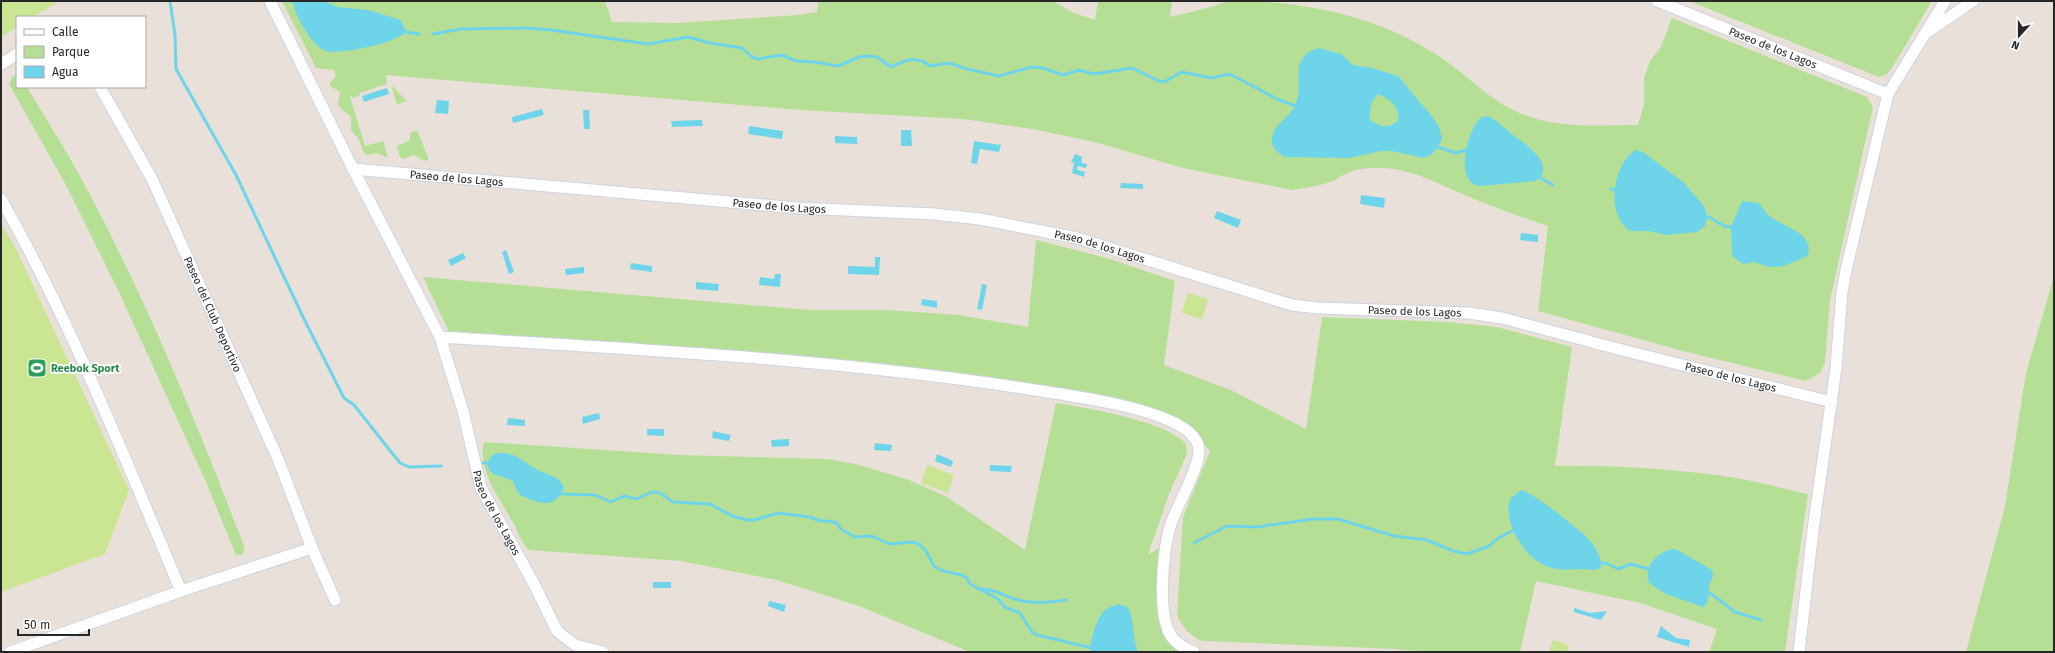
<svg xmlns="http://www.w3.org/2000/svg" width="2055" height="653" font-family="'Fira Sans',sans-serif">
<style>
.green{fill:#b6df96}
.pitch{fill:#cbe692}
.water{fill:#6ed4e9;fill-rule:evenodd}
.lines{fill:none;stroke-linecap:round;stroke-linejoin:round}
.stream{stroke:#6ed4e9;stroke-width:3}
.minor-casing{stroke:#ced3e0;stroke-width:13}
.minor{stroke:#fff;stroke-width:11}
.labels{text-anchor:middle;stroke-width:3.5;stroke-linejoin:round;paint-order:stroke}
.street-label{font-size:11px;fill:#272727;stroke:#fff}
.leisure-label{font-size:11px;font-weight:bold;fill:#27864d;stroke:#fff;text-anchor:start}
</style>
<rect width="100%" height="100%" fill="#e9e1d9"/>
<g class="green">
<path d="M282,1h323l7,21 66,1 120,-8 19,-3 1,-11h235l21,12 21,7 3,-19h74l-2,16c15,-3 29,-7 44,-11 6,-2 12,-5 17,-5 73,-1 152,16 212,58 27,18 50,45 82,56 36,14 76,10 113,10l6,-20v-27l6,-17 11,-14 11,-29 195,79 6,10 -43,193 -5,63 -5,10 -14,8 -127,-31 -141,-39 10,-85c-29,-10 -58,-20 -86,-32 -29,-13 -58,-29 -92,-26 -14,1 -23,4 -33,11 -7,5 -36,10 -45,11l-109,-22 -85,-25 -60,-13 -75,-11 -163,-9 -414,-35 1,9 -27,9v2l-7,3 -1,-2 -2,1 15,49 18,-5 5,16h-2l-9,-4 -11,2 -4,-5 -2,-9 -9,-11c2,-21 -5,-12 -13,-26l2,-12 -10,-6v-3l6,-7 -2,-6 -18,-2z"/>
<polygon points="1689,1 1932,1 1892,68 1887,74 1879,77"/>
<path d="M13,76h4v11h10c18,30 37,60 54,91 64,118 115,243 163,368v6l-3,3h-5l-30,-73 -88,-192 -51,-103 -58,-103z"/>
<polygon points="391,85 407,101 397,104"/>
<polygon points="417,130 428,157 428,160 424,161 414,155 403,159 400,157 397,146 410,140 410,133"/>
<path d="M1036,240l71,18 68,23 -11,84 67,25 75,39 16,-112 127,5 48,5 75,20 -17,119c61,-1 121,3 181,12 24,4 48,11 72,16l-23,158h-76l8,-23 -77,-26 -104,-22 -16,71h-90l-34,-3 -190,-8 -7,-1 -12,-9 -8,-11 -2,-7 6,-96 27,-66 -20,-23 -150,-42 -94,-15 -98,-11 -398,-26 -27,-57 386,33h79l70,5 70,12z"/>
<polygon points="2054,276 2054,652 1966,652 2005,506 2026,373"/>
<path d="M1056,403c30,5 111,18 130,41l1,10 -18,40 -21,61 14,-9 -3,49 24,57h-213l-111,-46 -82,-26 -96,-19 -152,-11c-9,-8 -11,-20 -17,-29 -13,-23 -35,-52 -28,-79l195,13 148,4 29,5 53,16 38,17 78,53z"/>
</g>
<g class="pitch">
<polygon points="1,1 55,1 56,3 33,17 17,17 17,27 1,37"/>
<polygon points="1,223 15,247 129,490 105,554 1,592"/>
<polygon points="1188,293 1208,299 1202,319 1182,313"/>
<polygon points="927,465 954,475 948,493 921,483"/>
<polygon points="1553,640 1569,645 1567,652 1549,652"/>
</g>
<g class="water">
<path d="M295,1h29l13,6 31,3 33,10 5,12c-9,11 -67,23 -80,19 -11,-4 -21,-20 -26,-30 -3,-6 -8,-14 -5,-20z"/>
<path d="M1319,48l22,6 12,11 19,3 26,8 32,38 9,13 3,12c-4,8 -9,17 -19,19l-31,-7h-11l-31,7 -65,-1 -9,-6 -4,-7c-2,-20 18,-24 24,-41 9,-22 -9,-46 23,-55zM1378,94c12,5 22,13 20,27 -10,8 -18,6 -28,-1 0,-11 0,-18 8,-26z"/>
<polygon points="387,88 389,94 364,102 362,96"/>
<polygon points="437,100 449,101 448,114 435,113"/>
<polygon points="542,109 544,115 513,123 512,117"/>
<polygon points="583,110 589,110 590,129 584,129"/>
<path d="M1488,116c9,5 17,12 25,19 13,9 44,30 23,46l-57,5c-26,-4 -11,-60 3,-69z"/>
<polygon points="702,120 703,126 672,127 671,121"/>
<polygon points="749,126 783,131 782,139 748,134"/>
<polygon points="901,130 911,130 912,146 901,146"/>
<polygon points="835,136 857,137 857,144 835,143"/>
<polygon points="974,141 1001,145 999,152 980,149 977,164 971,163"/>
<path d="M1635,150l8,2 40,30 21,24 4,11 -3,9 -8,6 -30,3 -18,-4h-19c-25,-17 -17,-66 5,-81z"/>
<polygon points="1075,154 1083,157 1081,159 1082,163 1087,164 1086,168 1078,166 1077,170 1085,172 1084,177 1072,173 1074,163 1071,162"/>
<polygon points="1121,183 1143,184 1143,189 1120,188"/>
<polygon points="1361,195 1385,198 1384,208 1360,204"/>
<path d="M1742,201l16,2c5,4 7,10 13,14 12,10 46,17 36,39l-23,10 -8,1h-8l-13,-5 -12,2 -11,-8 -1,-29z"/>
<polygon points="1217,211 1241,220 1238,228 1214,218"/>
<polygon points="1521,233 1538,235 1538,242 1520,240"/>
<polygon points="506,250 514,272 509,274 502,252"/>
<polygon points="463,253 466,258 451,266 448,260"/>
<polygon points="875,257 880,257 879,275 848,274 848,266 875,267"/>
<polygon points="631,263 652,266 652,272 630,269"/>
<polygon points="584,267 584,273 566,275 565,269"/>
<polygon points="775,274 781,274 780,287 759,285 760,277 774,279"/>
<polygon points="696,282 719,284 718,291 696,289"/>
<polygon points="982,284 987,285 982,310 977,309"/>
<polygon points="922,299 937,301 937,308 921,305"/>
<polygon points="599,413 600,419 583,424 582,417"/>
<polygon points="508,418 525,420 525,426 507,425"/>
<polygon points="647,429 664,429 664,436 647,435"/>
<polygon points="713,431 731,435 729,441 712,438"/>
<polygon points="789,439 789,446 772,447 771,440"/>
<polygon points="875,443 892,445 891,451 874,450"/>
<path d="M505,453c15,2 23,13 37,19 9,4 17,4 22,16 -7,18 -21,18 -37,10 -2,-1 -6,-2 -8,-4 -4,-4 -3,-10 -7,-13 -7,-6 -30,-4 -23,-21 3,-7 9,-7 16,-7z"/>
<polygon points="937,454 953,461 951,467 935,461"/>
<polygon points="990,465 1012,466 1011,472 990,471"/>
<path d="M1521,490c13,3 64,43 72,54 5,7 8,15 8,23 -6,5 -11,2 -18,2 -11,0 -23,2 -34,-2 -23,-7 -47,-44 -39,-68z"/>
<path d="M1676,549l36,21c3,7 -2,10 -3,16 -2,8 2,12 -4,20l-2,1 -37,-13 -17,-11c-6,-17 9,-33 27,-34z"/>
<rect x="653" y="582" width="18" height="6"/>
<polygon points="769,601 786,605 784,612 768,606"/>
<path d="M1118,604l10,3c7,15 4,30 10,45h-48c0,-11 7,-36 16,-43 3,-2 8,-3 12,-5z"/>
<polygon points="1574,608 1590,613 1607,611 1601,620 1574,612"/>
<polygon points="1661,626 1676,638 1690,640 1689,647 1657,637"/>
</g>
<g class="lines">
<g class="stream">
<polyline points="170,1 175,35 176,69 236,175 303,317 344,398 354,405 400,463 409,467 441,466"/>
<polyline points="291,1 294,3"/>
<polyline points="406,32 419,34"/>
<path d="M433,34l28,-5 67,-1 23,2 97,14 40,-7 22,6 32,5 10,9 6,2 24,-4 14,6 19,1 23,4 21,-9 11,-1 7,1 14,10c14,-7 26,-12 39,-1l19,-3 18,6 32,7 33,-9 11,1 20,7 16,-5 15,4 38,-6 27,13 5,1 18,-10 29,6 19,-4 49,26 19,7"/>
<polyline points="1435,146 1456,153 1466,150 1470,151"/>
<polyline points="1539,177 1553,185"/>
<polyline points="1611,189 1618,190"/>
<path d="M1706,216c10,3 14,11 25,11"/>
<polyline points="483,463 488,463"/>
<polyline points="562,494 595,495 611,502 624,496 636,499 652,492 660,493 673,502 710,504 732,516 747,520 754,520 778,513 810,517 820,521 828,521 837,523 841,529 855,537 872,536 889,544 912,542 919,544 926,551 934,566 940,570 961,575 967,578 970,584 998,599 1005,607 1020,613 1032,632 1037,635 1092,648"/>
<polyline points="1194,543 1227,526 1257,527 1313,519 1338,519 1394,536 1427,540 1453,551 1467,554 1489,546 1498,538 1514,530 1516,531"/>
<polyline points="1598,562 1608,564 1618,569 1631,564 1649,569"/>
<path d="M979,589c15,0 21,5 35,10 17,5 35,4 52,1"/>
<polyline points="1705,591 1713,595 1735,612 1761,620"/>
</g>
<defs>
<g id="minor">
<path id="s1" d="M270,1l83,168 87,168 23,74 18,77 53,96 23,47 18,14 28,7"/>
<path id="s2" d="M1657,1l231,93"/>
<polyline points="1929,31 1973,1"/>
<polyline points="1,64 17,54"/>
<path id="s3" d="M100,87l52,92 126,280 34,89 23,52"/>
<path id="s4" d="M353,169l446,39 135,6 46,5 97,19 215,67 26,3 151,5 33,5 124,33 206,51"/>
<path d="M1,199c71,125 124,260 180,392"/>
<path d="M440,337c201,13 402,22 601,54 38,6 121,17 149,42 5,5 9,10 9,17 0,18 -20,52 -27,71 -9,24 -14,85 -4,109 4,11 15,18 26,22"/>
<polyline points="10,652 181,591 312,548"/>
<polyline points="1799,652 1813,530 1836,368 1842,292 1846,270 1888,94 1945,1"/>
</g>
</defs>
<use href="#minor" class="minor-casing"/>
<use href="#minor" class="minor"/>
</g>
<defs>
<symbol id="stadium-square" viewBox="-11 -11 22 22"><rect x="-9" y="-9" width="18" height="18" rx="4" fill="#2e9e5b" stroke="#fff"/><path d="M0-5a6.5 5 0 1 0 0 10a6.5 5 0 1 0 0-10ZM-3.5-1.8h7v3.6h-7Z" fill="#fff"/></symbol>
</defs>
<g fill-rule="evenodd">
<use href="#stadium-square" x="26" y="357" width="22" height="22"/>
</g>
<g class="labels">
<g class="street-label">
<text dy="4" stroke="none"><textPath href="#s2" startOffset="125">Paseo de los Lagos</textPath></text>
<text dy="4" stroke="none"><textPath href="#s4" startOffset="104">Paseo de los Lagos</textPath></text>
<text dy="4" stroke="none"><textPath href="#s4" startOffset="428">Paseo de los Lagos</textPath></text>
<text dy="4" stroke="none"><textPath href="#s4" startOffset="752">Paseo de los Lagos</textPath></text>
<text dy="4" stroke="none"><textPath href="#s4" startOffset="1076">Paseo de los Lagos</textPath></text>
<text dy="4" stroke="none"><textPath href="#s3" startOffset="254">Paseo del Club Deportivo</textPath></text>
<text dy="4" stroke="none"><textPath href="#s4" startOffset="1400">Paseo de los Lagos</textPath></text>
<text dy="4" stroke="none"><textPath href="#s1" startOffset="562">Paseo de los Lagos</textPath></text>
</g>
<g class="leisure-label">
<text x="51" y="372">Reebok Sport</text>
</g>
</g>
<rect width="2055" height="653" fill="none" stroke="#272727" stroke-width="4"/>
<rect x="16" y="16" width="130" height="72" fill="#ffffff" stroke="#a9a9a9"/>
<rect x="24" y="29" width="20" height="6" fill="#ffffff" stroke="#a9a9a9"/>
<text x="52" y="36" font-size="12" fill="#272727">Calle</text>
<rect x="24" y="46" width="20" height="12" fill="#b6df96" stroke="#a9a9a9"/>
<text x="52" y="56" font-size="12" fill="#272727">Parque</text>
<rect x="24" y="66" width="20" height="12" fill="#6ed4e9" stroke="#a9a9a9"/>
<text x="52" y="76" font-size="12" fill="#272727">Agua</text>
<g transform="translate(2019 36) rotate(201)" stroke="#ffffff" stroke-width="3" paint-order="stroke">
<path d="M0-3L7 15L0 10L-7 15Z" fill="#272727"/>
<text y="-6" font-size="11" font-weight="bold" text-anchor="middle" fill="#272727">N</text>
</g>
<path d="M18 629v6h71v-6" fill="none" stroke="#272727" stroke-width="2"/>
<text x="24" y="629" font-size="12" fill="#272727" stroke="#ffffff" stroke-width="3" paint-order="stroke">50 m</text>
</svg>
